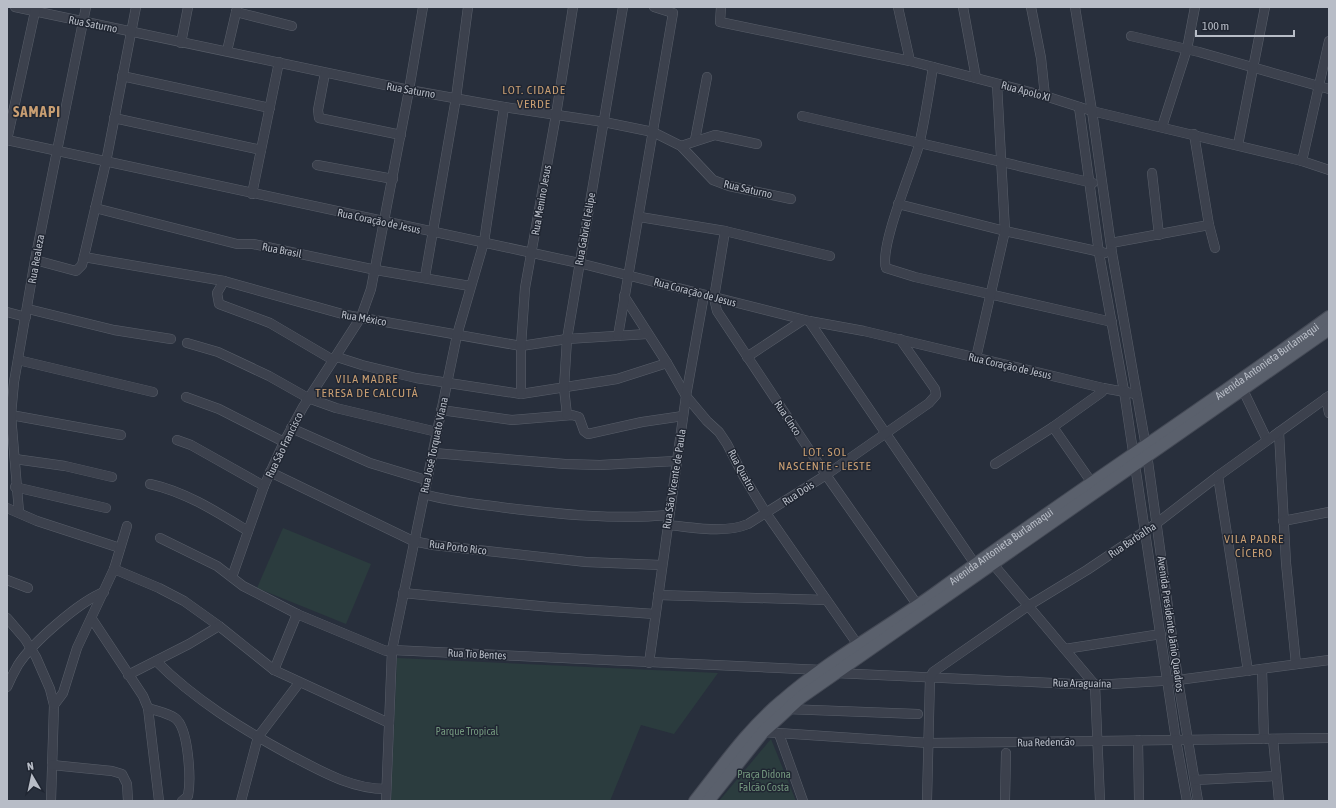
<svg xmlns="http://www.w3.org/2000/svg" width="1336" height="808" font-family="'Asap Condensed',sans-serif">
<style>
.green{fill:#2b3c3e}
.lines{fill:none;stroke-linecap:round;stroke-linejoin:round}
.minor-casing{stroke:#595f6a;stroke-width:10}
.major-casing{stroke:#454a56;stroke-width:14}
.minor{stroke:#3c414d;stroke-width:9}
.major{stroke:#5a606c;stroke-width:12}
.labels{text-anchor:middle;stroke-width:3;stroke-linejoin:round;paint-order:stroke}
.street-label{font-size:11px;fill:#b8bdc7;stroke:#202632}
.park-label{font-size:11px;fill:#72957d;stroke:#202632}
.neighbourhood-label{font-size:12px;letter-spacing:1px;fill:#c89e72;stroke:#202632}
.district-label{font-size:15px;font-weight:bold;letter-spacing:1px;fill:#c89e72;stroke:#202632}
</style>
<rect width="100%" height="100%" fill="#282f3c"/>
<g class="green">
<polygon points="283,528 371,564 346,624 257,588"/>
<polygon points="397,658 718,673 674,734 641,725 610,801 391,801"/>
<polygon points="771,739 796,801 719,801"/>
</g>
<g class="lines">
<defs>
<g id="minor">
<polyline points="15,7 409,90 504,107 604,122 653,132 681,146 713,180 729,186 791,199"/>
<polyline points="721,7 720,22 910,61 1045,96 1092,111 1302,161 1329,170"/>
<polyline points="898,7 910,61"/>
<polyline points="963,7 976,78"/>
<polyline points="1031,7 1041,58 1045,96"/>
<polyline points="1075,7 1092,111 1112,253 1146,447 1178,680 1198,801"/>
<polyline points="236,12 292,26"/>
<polyline points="1131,36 1199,52 1329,89"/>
<polyline points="181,43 188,7"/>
<polyline points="227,51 237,8"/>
<path d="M933,67c-4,26 -8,52 -14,78 -7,25 -40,102 -33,123l29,9 197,45"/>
<polyline points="325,73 318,110 319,118 401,135"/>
<polyline points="122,76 270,108"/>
<polyline points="1079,107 1099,253 1124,391 1176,740 1187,801"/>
<polyline points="802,116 1093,183"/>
<polyline points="114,118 261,150"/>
<polyline points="1162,127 1187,49 1195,7"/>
<polyline points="1194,134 1209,225 1215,248"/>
<polyline points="7,140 579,263 809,321 864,331 1103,388 1136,394"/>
<polyline points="7,140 36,7"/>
<polyline points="695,140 707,77"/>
<polyline points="1238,145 1265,7"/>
<polyline points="681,146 715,135 757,144"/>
<polyline points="1302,161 1329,41"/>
<polyline points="317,165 393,179"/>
<polyline points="1152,173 1159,235"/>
<polyline points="252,194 279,62"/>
<polyline points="898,204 1005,231 1105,253"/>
<polyline points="95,208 237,244 253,244 376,270 470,286"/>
<polyline points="640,217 725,231 830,256"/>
<polyline points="725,231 714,298 717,311 826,475 921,610"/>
<polyline points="1111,243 1209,225"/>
<polyline points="84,257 224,281 346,315 521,346 567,339 647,334"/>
<polyline points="35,260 76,271 82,265 106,162 136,7"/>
<polyline points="425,277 456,98 468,7"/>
<polyline points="224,281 217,293 219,304 270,323 333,360"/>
<polyline points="624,296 667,363 686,396 707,421 719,432 727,444 744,477 766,513 858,645"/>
<polyline points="28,309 114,330 171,339"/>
<polyline points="7,312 26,317"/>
<polyline points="809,321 975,564"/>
<polyline points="618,336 673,13 654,7"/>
<polyline points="187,343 218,352 269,376 308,398 336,408 437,432"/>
<polyline points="337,357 362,365 416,378 521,394 617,379 667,363"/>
<polyline points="747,357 803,320"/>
<polyline points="976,358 1005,231 997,84"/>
<polyline points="18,360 153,392"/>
<polyline points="1243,390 1267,440"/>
<polyline points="521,394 521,346 525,288 556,115 573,7"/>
<polyline points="186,397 219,409 284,442"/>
<polyline points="1326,398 1329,413"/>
<polyline points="441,410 512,420 572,415 579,417 584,431 588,434 642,422 683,416"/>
<polyline points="11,415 121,435"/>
<polyline points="567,415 564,388 567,339 623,7"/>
<polyline points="1053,427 1092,483"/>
<polyline points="291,428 370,463 426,480"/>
<polyline points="1279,432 1286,563 1296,664"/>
<polyline points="177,440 191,445 264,486"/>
<polyline points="434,453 565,464 600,465 676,461"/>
<polyline points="15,459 65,466 112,477"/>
<polyline points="995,464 1053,427 1102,392 1103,388"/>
<polyline points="270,472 413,541 433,545 586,562 661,565"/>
<polyline points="1218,476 1248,671"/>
<path d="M150,484c36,8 67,28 98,47"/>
<polyline points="15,487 106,508"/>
<path d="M424,494c27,8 55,10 83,14 53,6 108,12 161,7"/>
<polyline points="7,508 37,521 120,548"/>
<polyline points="19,512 11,415 14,382 35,260 86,7"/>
<polyline points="1283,521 1329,512"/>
<path d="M667,525c25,2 57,9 81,-1l78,-49 103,-72 7,-8 -1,-6 -35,-50"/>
<polyline points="160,538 217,566 243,586 297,614 386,651 392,650 823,670"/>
<polyline points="993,564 1095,685 1100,801"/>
<polyline points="114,569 159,588 184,601 219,626 274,670 389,723"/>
<polyline points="232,577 264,486 284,442 303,407 361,317 371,289 409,90 423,7"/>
<polyline points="7,580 28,588"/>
<polyline points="403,593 550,607 655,614"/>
<polyline points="658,595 826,600"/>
<polyline points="7,618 25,639 36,657 50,689 54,705 51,801"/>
<polyline points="92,619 143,696 148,708 159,801"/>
<polyline points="1065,649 1161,634"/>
<path d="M156,661c39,39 86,68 134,94 31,16 61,34 96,34"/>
<polyline points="649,663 686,396 704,295"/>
<polyline points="1262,669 1264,739"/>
<polyline points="274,670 297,614"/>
<polyline points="835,673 1095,685 1178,680 1329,660"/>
<polyline points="128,675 189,644 219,626"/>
<path d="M7,687c3,-7 7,-15 11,-22 15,-23 61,-63 86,-73"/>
<polyline points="54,705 63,693 77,648 114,569 127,526"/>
<path d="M148,708c9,3 20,5 27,10 14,10 16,62 13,78l-6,5"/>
<polyline points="786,709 918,714"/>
<polyline points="763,732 929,743 1329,738"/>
<polyline points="779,734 803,801"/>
<polyline points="1273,739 1279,801"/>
<polyline points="1138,740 1139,801"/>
<polyline points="52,765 112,771 122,774 127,784 128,801"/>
<polyline points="1195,780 1276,776"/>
<polyline points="241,801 258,737 299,683"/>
<polyline points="386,801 392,650 457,335 484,242 504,107"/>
<polyline points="927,801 930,677 933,672 1028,606 1087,570 1157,523 1218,476 1329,396"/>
<polyline points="1005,801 1006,753"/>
</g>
<g id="major">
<path id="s1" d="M695,801c27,-34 53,-72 87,-100 47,-41 104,-72 155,-109 129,-94 263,-181 392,-275"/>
<polyline points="708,801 763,732 800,698 1329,329"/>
</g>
</defs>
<use href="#minor" class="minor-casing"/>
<use href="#major" class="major-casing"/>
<use href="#minor" class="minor"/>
<use href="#major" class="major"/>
</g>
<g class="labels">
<g class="street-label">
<text transform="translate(93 24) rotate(11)" y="4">Rua Saturno</text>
<text transform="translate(411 90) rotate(10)" y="4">Rua Saturno</text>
<text transform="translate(1026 91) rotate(15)" y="4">Rua Apolo XI</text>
<text transform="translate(748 189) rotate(13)" y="4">Rua Saturno</text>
<text transform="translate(541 200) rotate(-80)" y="4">Rua Menino Jesus</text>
<text transform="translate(379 221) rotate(12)" y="4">Rua Coração de Jesus</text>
<text transform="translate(585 229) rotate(-80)" y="4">Rua Gabriel Felipe</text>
<text transform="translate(282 250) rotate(11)" y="4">Rua Brasil</text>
<text transform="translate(36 259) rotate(-80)" y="4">Rua Realeza</text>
<text transform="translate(695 292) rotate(15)" y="4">Rua Coração de Jesus</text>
<text transform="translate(364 318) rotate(10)" y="4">Rua México</text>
<text dy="4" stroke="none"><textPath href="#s1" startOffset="725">Avenida Antonieta Burlamaqui</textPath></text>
<text transform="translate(1010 366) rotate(13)" y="4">Rua Coração de Jesus</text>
<text transform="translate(788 418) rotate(56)" y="4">Rua Cinco</text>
<text transform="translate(284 445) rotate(-64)" y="4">Rua São Francisco</text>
<text transform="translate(434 445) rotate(-78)" y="4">Rua José Torquato Viana</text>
<text transform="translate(742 470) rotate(61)" y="4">Rua Quatro</text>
<text transform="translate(674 479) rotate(-81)" y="4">Rua São Vicente de Paula</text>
<text transform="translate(798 493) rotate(-33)" y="4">Rua Dois</text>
<text transform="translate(1132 540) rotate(-34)" y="4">Rua Barbalha</text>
<text transform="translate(458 547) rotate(7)" y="4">Rua Porto Rico</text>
<text dy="4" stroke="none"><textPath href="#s1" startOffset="401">Avenida Antonieta Burlamaqui</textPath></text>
<text transform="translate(1171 624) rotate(82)" y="4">Avenida Presidente Jânio Quadros</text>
<text transform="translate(477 654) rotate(3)" y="4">Rua Tio Bentes</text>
<text transform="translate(1082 683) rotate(1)" y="4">Rua Araguaína</text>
<text transform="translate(1046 742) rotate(-1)" y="4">Rua Redencão</text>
</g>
<g class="park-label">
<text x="467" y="735">Parque Tropical</text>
<text x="764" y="778">Praça Didona<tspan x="764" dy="13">Falcão Costa</tspan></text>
</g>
<g class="neighbourhood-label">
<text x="534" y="94">LOT. CIDADE<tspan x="534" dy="14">VERDE</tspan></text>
<text x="367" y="383">VILA MADRE<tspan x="367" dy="14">TERESA DE CALCUTÁ</tspan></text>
<text x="825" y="456">LOT. SOL<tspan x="825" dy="14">NASCENTE - LESTE</tspan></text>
<text x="1254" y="543">VILA PADRE<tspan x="1254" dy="14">CÍCERO</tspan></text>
</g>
<g class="district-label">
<text x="37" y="117">SAMAPI</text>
</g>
</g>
<rect width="1336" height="808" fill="none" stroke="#b8bdc7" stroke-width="16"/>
<g transform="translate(32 776) rotate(351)" stroke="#202632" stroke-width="3" paint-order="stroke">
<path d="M0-3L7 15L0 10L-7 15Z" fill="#b8bdc7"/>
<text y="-6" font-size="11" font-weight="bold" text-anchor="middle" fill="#b8bdc7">N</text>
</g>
<path d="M1196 30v6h98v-6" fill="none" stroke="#b8bdc7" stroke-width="2"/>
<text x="1202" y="30" font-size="12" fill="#b8bdc7" stroke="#202632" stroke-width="3" paint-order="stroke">100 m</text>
</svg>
